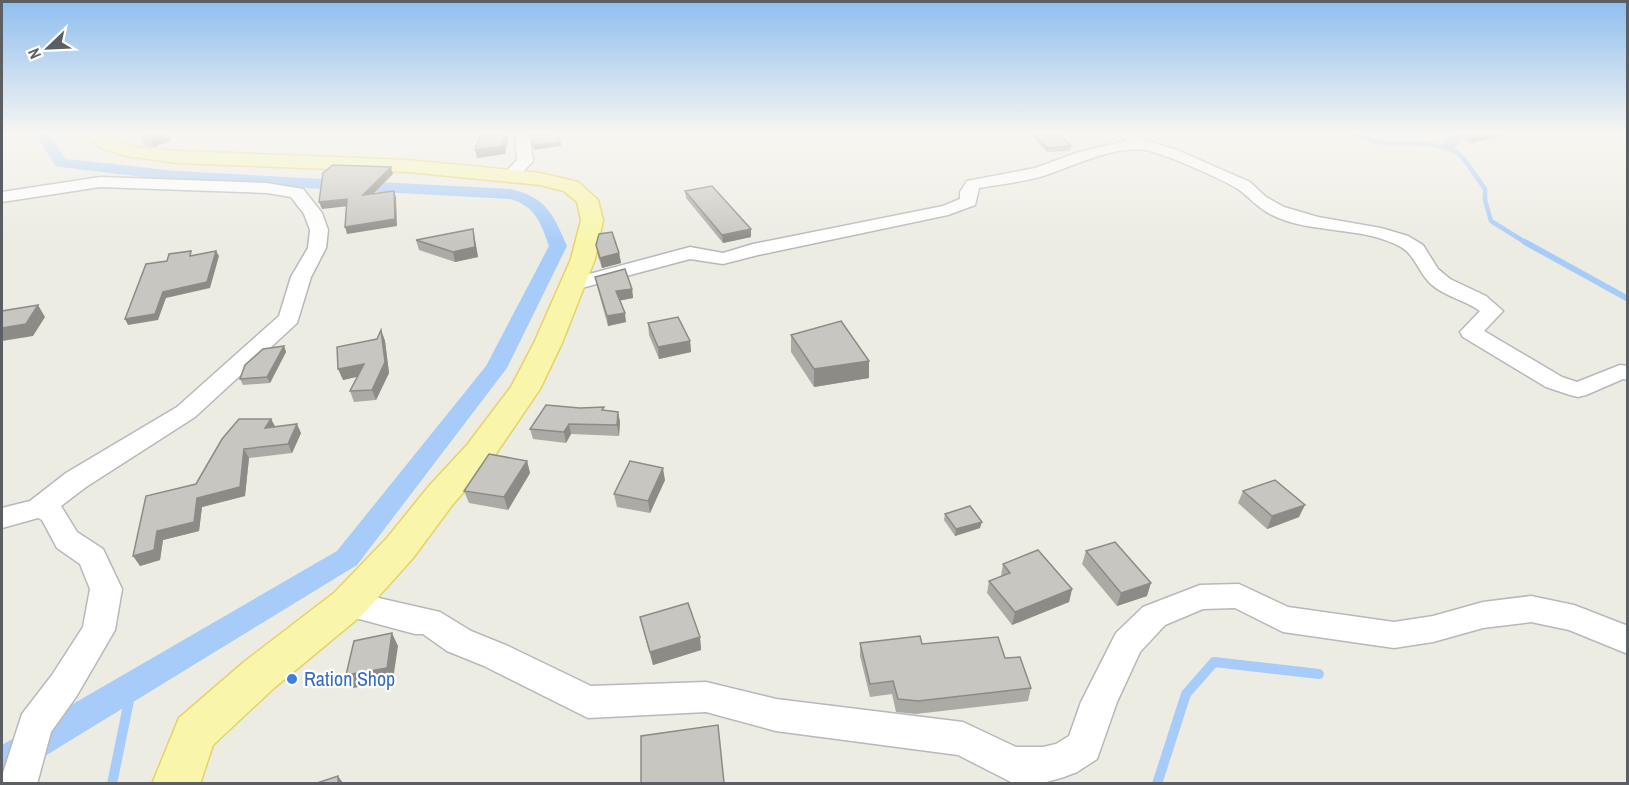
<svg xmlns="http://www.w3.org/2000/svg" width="1629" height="785" font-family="'Archivo Narrow',sans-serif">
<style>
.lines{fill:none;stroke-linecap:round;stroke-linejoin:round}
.stream-far2{stroke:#a7ccf9;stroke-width:4.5}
.stream-far1{stroke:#a7ccf9;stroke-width:6}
.stream{stroke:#a7ccf9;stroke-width:10}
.canal{fill:#a7ccf9;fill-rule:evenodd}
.minor-casing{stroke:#b6b8bc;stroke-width:3}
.major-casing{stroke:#e7d262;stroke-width:3}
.minor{fill:#fff;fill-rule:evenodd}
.major{fill:#f9f6ac;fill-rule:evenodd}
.wall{fill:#acaaa5}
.shaded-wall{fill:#8c8b86}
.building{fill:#c8c6c0;stroke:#8c8b86;stroke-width:1.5}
.shop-dot{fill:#3f7fe0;stroke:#fff;stroke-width:2}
.labels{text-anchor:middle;stroke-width:4.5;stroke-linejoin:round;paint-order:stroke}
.near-shop-label{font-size:20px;fill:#366cbe;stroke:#fff;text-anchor:start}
</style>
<rect width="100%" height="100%" fill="#edece3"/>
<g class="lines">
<polyline class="stream-far2" points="1346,133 1382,143 1430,144 1455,151 1464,159 1485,189 1485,200 1491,221 1528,244"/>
<polyline class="stream-far1" points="1525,242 1628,299"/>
<g class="stream">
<polyline points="112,784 132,686"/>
<polyline points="1157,784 1186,694 1214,662 1319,674"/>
</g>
<g class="canal">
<path d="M34,133h14l18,26 110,12 335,18c36,9 42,25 56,57l-60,122 -150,197 -343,210 -12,4v-34l335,-194 149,-185 63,-120c-8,-23 -14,-40 -39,-47l-334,-18 -115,-14 -5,-1z"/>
<polygon points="1453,133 1468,133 1452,150 1442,150 1440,147"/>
</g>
<defs>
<g id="minor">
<polygon points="2,133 11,133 2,138"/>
<polygon points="515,133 529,133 533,161 515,180 509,182 501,177 517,160"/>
<path d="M1117,133h18l9,7 33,10 73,32 16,15 18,10 34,10 63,11 27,8 15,9 15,24 12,10 36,17 17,15 -19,20 78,46 15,5 43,-17 8,1v14l-5,-1 -37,16 -8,2 -8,-2 -24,-8 -83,-50 -3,-5 20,-21c-15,-11 -34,-14 -48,-26 -13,-11 -16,-29 -31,-38 -40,-22 -91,-12 -131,-33 -13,-7 -21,-17 -32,-25 -16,-10 -84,-41 -101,-40 -32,1 -62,16 -91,26 -21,7 -45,9 -67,13l-4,17 -27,10 -190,40 -35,9 -33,-5 -116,31 -7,-2 -3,-4 3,-4 123,-33 33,6 30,-9 190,-38 17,-7v-7l7,-11 68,-13 44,-16 48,-11z"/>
<polygon points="100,177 267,183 303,189 322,213 328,230 326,248 311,277 297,323 195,417 86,487 61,506 77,532 103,549 122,589 115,630 76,697 51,732 37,784 2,784 2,776 22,714 52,675 83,627 90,589 80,564 57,548 42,520 38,518 2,528 2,508 30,501 66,473 177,407 279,316 291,277 308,248 310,230 304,214 291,197 267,193 100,187 2,202 2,192"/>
<polygon points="1239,584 1288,607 1394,622 1433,616 1483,602 1531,596 1574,605 1628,626 1628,654 1569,630 1531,622 1483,628 1433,642 1394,648 1283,632 1235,608 1203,609 1165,625 1140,652 1117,702 1097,759 1077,772 1064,777 1043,783 1013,783 958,755 776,731 706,712 588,718 484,666 447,651 423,634 415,634 337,613 332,604 337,595 348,591 440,612 471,631 508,646 591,686 706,682 776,699 963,722 1016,747 1043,747 1056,744 1069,736 1081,702 1116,633 1143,607 1200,585"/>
</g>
<polygon id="major" points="84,133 105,133 115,140 135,147 177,151 408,160 540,173 578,182 598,200 603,220 595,259 562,343 540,389 491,461 453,504 413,558 362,615 274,688 213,745 200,784 152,784 179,718 244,662 334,593 387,538 429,486 467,445 511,387 534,343 571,259 581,220 577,202 564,191 540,185 408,172 177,163 126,156 101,148"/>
</defs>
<use href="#minor" class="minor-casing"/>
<use href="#major" class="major-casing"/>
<use href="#minor" class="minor"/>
<use href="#major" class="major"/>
</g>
<g class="wall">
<polygon points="142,133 172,133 170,141 154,147 145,146 141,137"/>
<polygon points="1029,133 1058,133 1071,146 1070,151 1047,152"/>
<polygon points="1443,133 1519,133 1470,143"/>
<polygon points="685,191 751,237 723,243 686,198"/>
<polygon points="416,240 475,240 478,257 455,262 419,250"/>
<polygon points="596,245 619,253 621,263 602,268 598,256"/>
<polygon points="595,277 632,289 633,298 620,300 626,322 608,326 597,286"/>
<polygon points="648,323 690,341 691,352 659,359 649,335"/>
<polygon points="381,330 385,341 389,373 376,400 354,402 350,391 357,377 343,380 377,339"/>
<polygon points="791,335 869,378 814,387 791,352"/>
<polygon points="284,346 286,352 270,383 243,385 240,379"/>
<polygon points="604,411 618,412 620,422 619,436 571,434 566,443 533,439 530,429"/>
<polygon points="271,419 275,427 301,433 292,453 249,458 245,496 202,507 199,531 163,540 160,560 140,566 196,484"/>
<polygon points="527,461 530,473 508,510 469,503 464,491"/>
<polygon points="665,480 650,513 617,507 614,494"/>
<polygon points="1243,491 1299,517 1267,529 1238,503"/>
<polygon points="945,514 980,528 955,536 944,520"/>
<polygon points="1086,551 1147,596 1117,606 1082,564"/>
<polygon points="1003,564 1072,589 1069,602 1012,625 987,593 989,581 1001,576"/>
<polygon points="640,617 700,637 701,650 653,665 643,630"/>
<polygon points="860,643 922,644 1005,658 1031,688 1028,701 916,714 896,712 892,694 870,697 860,656"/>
</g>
<g class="shaded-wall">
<polygon points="162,133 172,133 170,141 154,147 150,138"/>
<polygon points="507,133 508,140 505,154 477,158 475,150"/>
<polygon points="1519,133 1470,143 1474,134"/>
<polygon points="561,142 561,146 534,150 533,145"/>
<polygon points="391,167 393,174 365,202 363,195"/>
<polygon points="394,191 396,197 397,226 347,234 345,227"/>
<polygon points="347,199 349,206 322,209 319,202"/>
<polygon points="473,229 475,240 478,257 455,262 453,252"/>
<polygon points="751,229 751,237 723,243 722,235"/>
<polygon points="216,251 219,256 210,288 166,298 158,320 128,325 125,319 163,292"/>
<polygon points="619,253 621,263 602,268 600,258"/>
<polygon points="632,289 633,298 618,301 616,291"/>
<polygon points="38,305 45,317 33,336 2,341 2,328"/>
<polygon points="625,313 626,322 608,326 607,316"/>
<polygon points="381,330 385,341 389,373 376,400 372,390"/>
<polygon points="690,341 691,352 659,359 658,347"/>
<polygon points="284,346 286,352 270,383 267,377"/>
<polygon points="869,361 869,378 814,387 814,369"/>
<polygon points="364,364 368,374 343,380 338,369"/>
<polygon points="618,412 620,422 619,436 617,425"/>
<polygon points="271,419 276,428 265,428"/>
<polygon points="297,424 301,433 292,453 288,444"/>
<polygon points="569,424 571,434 566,443 564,432"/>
<polygon points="244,449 249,458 245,496 202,507 199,531 163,540 160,560 140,566 133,556 157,531"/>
<polygon points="527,461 530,473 508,510 504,497"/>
<polygon points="663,468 665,480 650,513 648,501"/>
<polygon points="1305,505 1299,517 1267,529 1272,516"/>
<polygon points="982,522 980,528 955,536 956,529"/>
<polygon points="1151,583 1147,596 1117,606 1121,593"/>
<polygon points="1072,589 1069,602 1012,625 1015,612"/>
<polygon points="392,633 398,646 393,680 353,688 346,675"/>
<polygon points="700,637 701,650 653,665 650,652"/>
<polygon points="338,776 343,783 338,783"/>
</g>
<g class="building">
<polygon points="142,133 162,133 150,138 141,137"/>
<polygon points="480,133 506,133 503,146 475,150 480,135"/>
<polygon points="531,133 555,133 561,142 533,145"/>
<polygon points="1034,133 1058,133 1071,146 1047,148"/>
<polygon points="333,165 391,167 363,195 394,191 395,219 345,227 347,199 319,202 323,173"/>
<polygon points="712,186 751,229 722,235 685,191"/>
<polygon points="473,229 475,247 453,252 416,240"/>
<polygon points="612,232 619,253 600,258 596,245 599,234"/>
<polygon points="191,251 190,256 216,251 207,282 163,292 155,314 125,319 146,264 167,261 169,254"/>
<polygon points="625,269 632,289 616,291 625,313 607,316 595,277"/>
<polygon points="38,305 26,324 2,328 2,311"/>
<polygon points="678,317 690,341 658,347 648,323"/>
<polygon points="841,321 869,361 814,369 791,335"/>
<polygon points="381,330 385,362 372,390 350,391 364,364 338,369 337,347 377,339"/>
<polygon points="284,346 267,377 240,379 245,365 263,349"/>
<polygon points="546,405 580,408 604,407 602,410 618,412 617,425 569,424 564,432 530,429"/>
<polygon points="239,419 271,419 265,428 297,424 288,444 244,449 240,487 197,498 194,522 157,531 154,550 133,556 146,496 196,484 222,439"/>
<polygon points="489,454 527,461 504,497 464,491"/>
<polygon points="630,461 663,468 648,501 614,494"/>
<polygon points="1275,480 1305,505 1272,516 1243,491"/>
<polygon points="970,506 982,522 956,529 945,514"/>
<polygon points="1115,542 1151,583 1121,593 1086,551"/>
<polygon points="1038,550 1072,589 1015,612 989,581 1010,573 1003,564"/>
<polygon points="688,603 700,637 650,652 640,617"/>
<polygon points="392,633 387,668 346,675 354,641"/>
<polygon points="920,636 922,644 998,637 1005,658 1020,657 1031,688 918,701 898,699 893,681 870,684 860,643"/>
<polygon points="718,725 724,783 641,783 641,736"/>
<polygon points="338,776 338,783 317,783"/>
</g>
<linearGradient id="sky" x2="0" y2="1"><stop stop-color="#8ebeef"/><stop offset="0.55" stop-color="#f7f6f2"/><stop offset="1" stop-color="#f7f6f2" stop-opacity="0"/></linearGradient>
<rect width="1629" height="243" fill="url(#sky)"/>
<circle class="shop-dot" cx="292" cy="679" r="6"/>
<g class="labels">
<g class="near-shop-label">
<text x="304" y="686">Ration Shop</text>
</g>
</g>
<rect width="1629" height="785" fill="none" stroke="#5b5e63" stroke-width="6"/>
<g transform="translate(48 48) rotate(247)" stroke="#ffffff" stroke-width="4.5" paint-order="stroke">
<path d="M0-4.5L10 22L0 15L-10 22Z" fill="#5b5e63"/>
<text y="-9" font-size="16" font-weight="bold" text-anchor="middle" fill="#5b5e63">N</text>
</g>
</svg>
